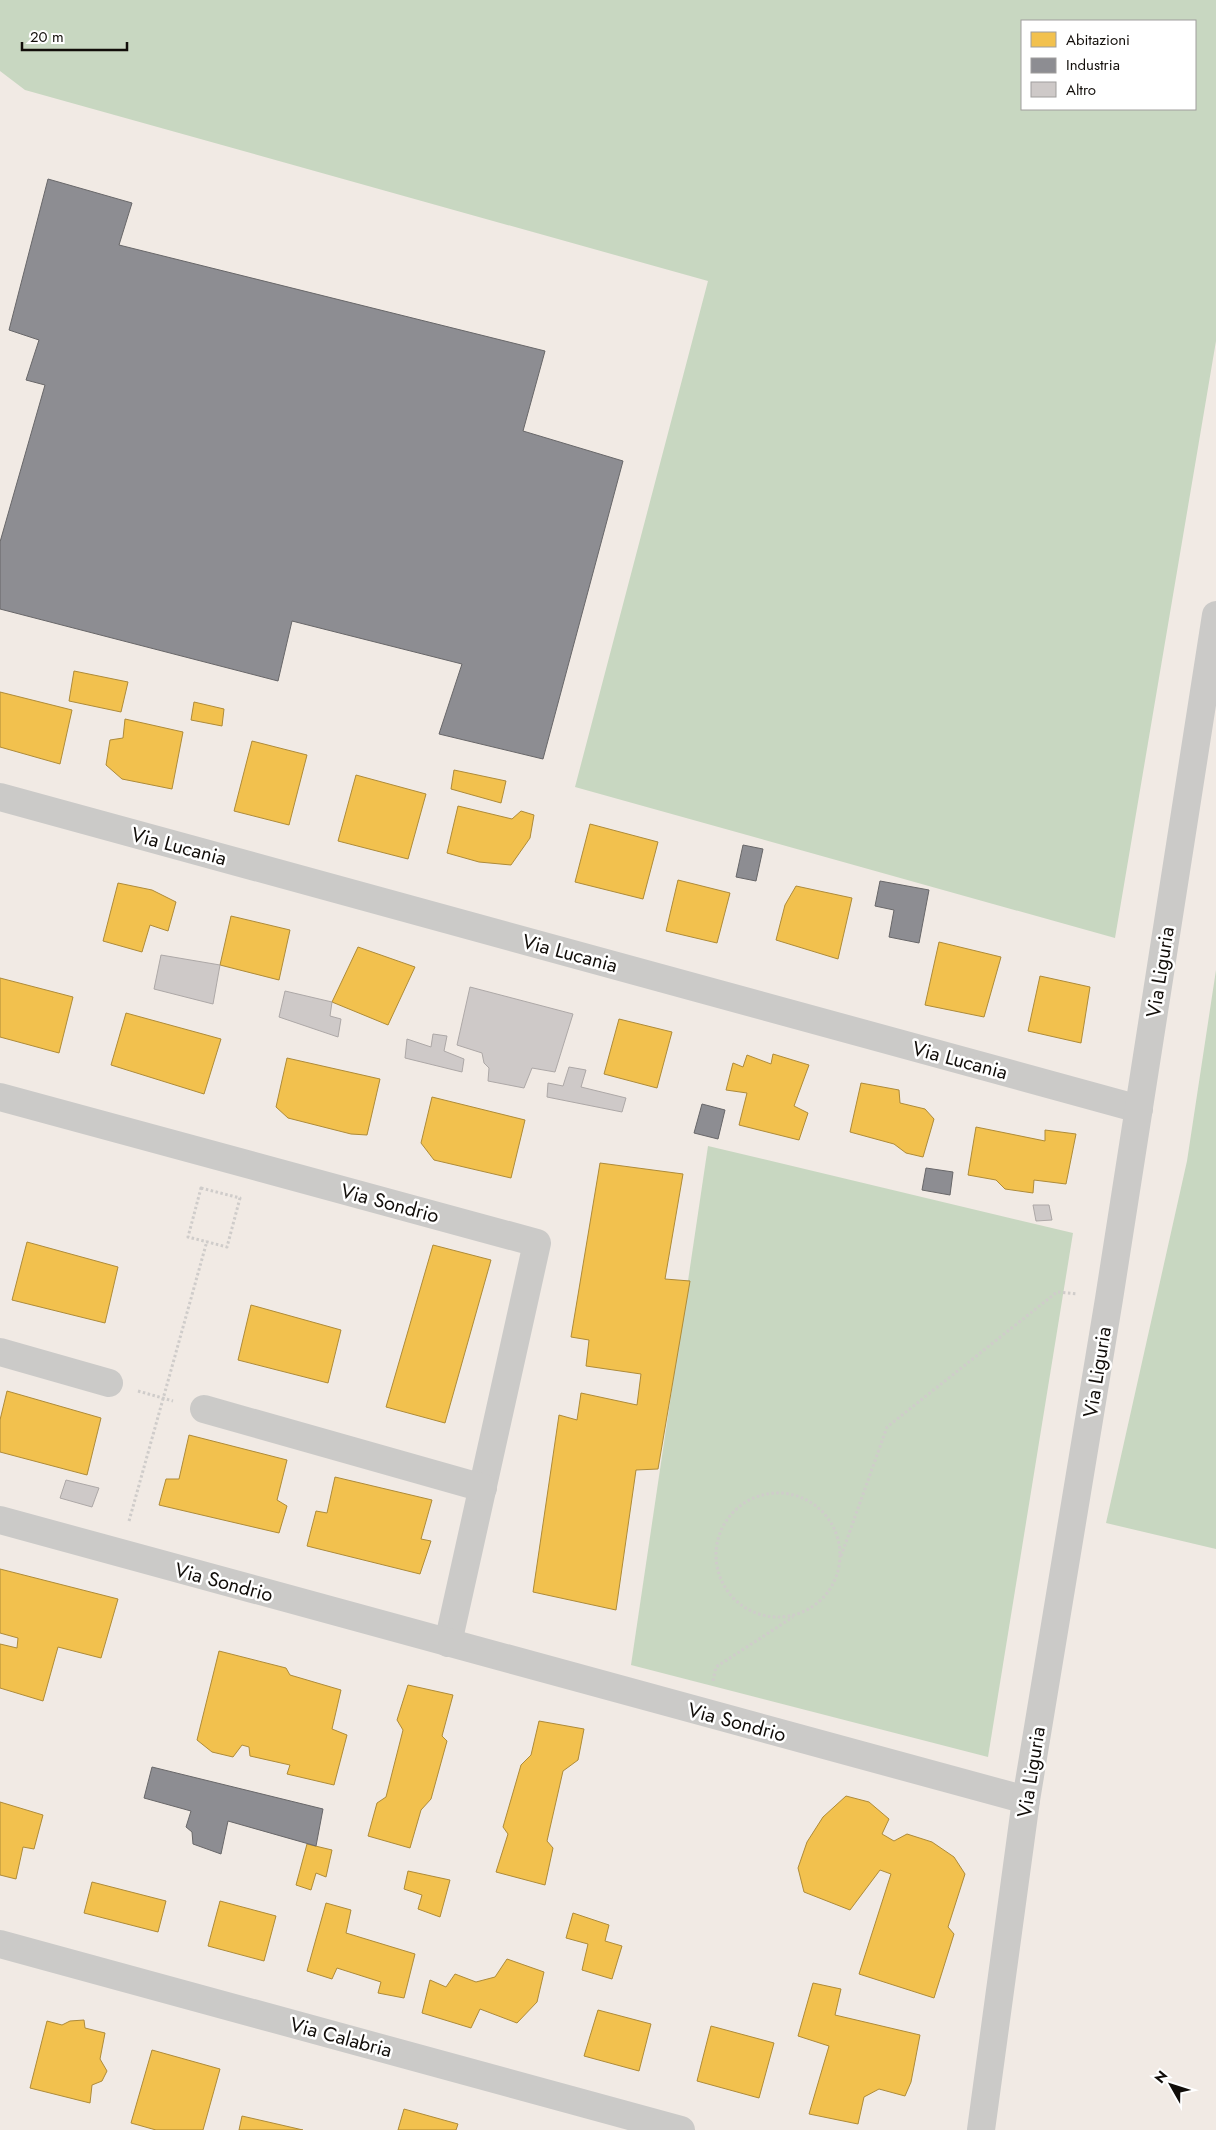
<svg xmlns="http://www.w3.org/2000/svg" width="1216" height="2130" font-family="Jost,sans-serif">
<style>
.green{fill:#c8d7c1;fill-rule:evenodd}
.homes{fill:#f2c14e;stroke:#ae8b39}
.industry{fill:#8d8d92;stroke:#686769}
.building{fill:#cec9c8;stroke:#ada8a7}
.lines{fill:none;stroke-linecap:round;stroke-linejoin:round}
.path{stroke:#cfccca;stroke-width:3;stroke-dasharray:2.5 2.5;stroke-linecap:butt}
.street{stroke:#cbcac8;stroke-width:28}
.labels{text-anchor:middle;stroke-width:5;stroke-linejoin:round;paint-order:stroke}
.street-label{font-size:20px;fill:#110d09;stroke:#fff}
</style>
<rect width="100%" height="100%" fill="#f1eae4"/>
<g class="green">
<path d="M0,0h1216v341l-101,597 -540,-151 133,-506 -683,-191 -25,-19zM1195,21v88h-173v-88z"/>
<polygon points="1216,970 1216,1549 1106,1523 1187,1161"/>
<polygon points="708,1146 1073,1233 988,1757 631,1665"/>
</g>
<g class="homes">
<polygon points="74,671 128,682 121,712 69,701"/>
<polygon points="0,692 72,710 60,764 0,747"/>
<polygon points="194,702 224,709 222,726 191,720"/>
<polygon points="125,719 183,732 172,789 122,779 106,765 110,740 123,738"/>
<polygon points="252,741 307,755 289,825 234,811"/>
<polygon points="454,770 506,781 501,803 451,789"/>
<polygon points="356,775 426,794 408,859 338,841"/>
<polygon points="458,806 512,819 521,811 534,815 530,838 511,865 479,862 447,853"/>
<polygon points="590,824 658,842 643,899 575,882"/>
<polygon points="678,880 730,893 717,943 666,931"/>
<polygon points="118,883 152,890 176,902 168,931 150,925 142,952 103,941"/>
<polygon points="796,886 852,898 838,959 776,940 785,905"/>
<polygon points="231,916 290,930 279,980 220,965"/>
<polygon points="939,942 1001,957 984,1017 925,1005"/>
<polygon points="358,947 415,967 388,1025 332,1002"/>
<polygon points="1040,976 1090,987 1081,1043 1028,1031"/>
<polygon points="0,978 73,997 59,1053 0,1037"/>
<polygon points="126,1013 221,1039 204,1094 111,1065"/>
<polygon points="619,1019 672,1032 657,1088 604,1074"/>
<polygon points="773,1054 809,1065 794,1106 808,1113 799,1140 739,1125 747,1093 726,1090 733,1063 743,1067 747,1055 771,1064"/>
<polygon points="287,1058 380,1079 367,1135 351,1134 288,1118 276,1107"/>
<polygon points="861,1083 899,1090 900,1103 925,1109 934,1119 923,1157 906,1153 894,1144 850,1132"/>
<polygon points="432,1097 525,1120 511,1178 434,1160 421,1143"/>
<polygon points="976,1127 1045,1141 1045,1130 1076,1134 1066,1184 1034,1180 1033,1193 1005,1189 996,1180 968,1175"/>
<polygon points="600,1163 683,1174 665,1279 690,1281 658,1469 636,1470 616,1610 533,1592 559,1415 577,1420 581,1393 637,1405 641,1374 586,1366 589,1340 571,1337"/>
<polygon points="27,1242 118,1267 105,1323 12,1300"/>
<polygon points="433,1245 491,1260 445,1423 386,1407"/>
<polygon points="251,1305 341,1330 328,1383 238,1360"/>
<polygon points="7,1391 101,1418 87,1475 0,1452 0,1420"/>
<polygon points="189,1435 287,1460 277,1500 287,1506 279,1533 159,1505 166,1479 179,1479"/>
<polygon points="335,1477 432,1500 421,1539 431,1541 420,1574 307,1546 316,1511 327,1513"/>
<polygon points="0,1569 118,1599 101,1658 58,1647 43,1701 0,1688 0,1644 17,1648 18,1638 0,1633"/>
<polygon points="219,1651 286,1668 290,1675 341,1690 332,1729 347,1735 334,1785 287,1774 290,1765 250,1756 249,1747 242,1745 233,1757 212,1752 197,1740"/>
<polygon points="408,1685 453,1695 442,1736 447,1741 431,1799 421,1810 410,1848 368,1836 377,1803 386,1797 403,1730 397,1720"/>
<polygon points="539,1721 584,1729 578,1760 563,1771 547,1841 553,1848 545,1885 496,1872 508,1834 503,1827 521,1765 531,1755"/>
<polygon points="846,1796 869,1802 889,1819 882,1834 894,1841 907,1834 932,1842 954,1857 965,1874 948,1927 954,1934 934,1998 859,1974 891,1874 880,1870 850,1910 804,1892 798,1868 807,1842 823,1817"/>
<polygon points="0,1802 43,1815 34,1849 23,1847 16,1879 0,1875"/>
<polygon points="307,1844 332,1850 326,1877 316,1873 311,1890 296,1885"/>
<polygon points="408,1871 450,1880 440,1917 418,1909 422,1895 404,1889"/>
<polygon points="92,1882 166,1901 158,1932 84,1913"/>
<polygon points="220,1901 276,1916 264,1961 208,1946"/>
<polygon points="326,1903 351,1910 346,1933 415,1954 404,1998 378,1993 381,1982 337,1968 332,1979 307,1971"/>
<polygon points="573,1913 609,1925 605,1941 622,1946 612,1979 582,1970 588,1944 566,1938"/>
<polygon points="507,1959 544,1972 537,2002 517,2023 480,2009 471,2028 422,2013 430,1980 446,1987 455,1974 476,1982 495,1977"/>
<polygon points="813,1983 841,1989 835,2015 920,2035 911,2082 905,2096 879,2089 864,2097 858,2124 809,2114 829,2046 798,2036"/>
<polygon points="598,2010 651,2024 639,2071 584,2056"/>
<polygon points="84,2020 85,2028 105,2033 100,2059 107,2071 102,2081 92,2085 90,2103 30,2088 47,2021 62,2025 70,2021"/>
<polygon points="711,2026 774,2043 759,2098 697,2081"/>
<polygon points="152,2050 220,2069 203,2130 156,2130 131,2123"/>
<polygon points="404,2109 458,2124 456,2130 398,2130"/>
<polygon points="242,2116 303,2130 239,2130"/>
</g>
<g class="industry">
<polygon points="48,179 132,203 119,245 545,351 523,431 623,461 543,759 439,734 462,664 292,621 278,681 0,609 0,542 45,385 26,380 39,340 9,330"/>
<polygon points="743,845 763,849 756,881 736,877"/>
<polygon points="880,881 929,890 919,943 889,937 894,910 875,906"/>
<polygon points="702,1104 725,1110 718,1139 694,1133"/>
<polygon points="926,1168 953,1172 950,1195 922,1190"/>
<polygon points="152,1767 323,1809 316,1846 228,1821 221,1854 193,1844 192,1832 186,1827 191,1811 144,1798"/>
</g>
<g class="building">
<polygon points="161,955 220,965 213,1004 154,989"/>
<polygon points="470,987 573,1014 555,1072 532,1068 524,1088 488,1081 489,1068 484,1063 482,1053 457,1045"/>
<polygon points="285,991 332,1002 330,1016 341,1019 338,1037 279,1017"/>
<polygon points="433,1034 447,1036 444,1051 464,1059 462,1072 405,1058 407,1039 431,1047"/>
<polygon points="569,1067 586,1070 581,1087 626,1098 622,1112 547,1097 548,1083 563,1086"/>
<polygon points="1033,1205 1049,1205 1052,1220 1036,1221"/>
<polygon points="66,1480 99,1488 92,1507 60,1498"/>
</g>
<g class="lines">
<g class="path">
<polygon points="201,1188 240,1198 227,1247 188,1237"/>
<polyline points="138,1391 173,1401"/>
<circle cx="778" cy="1555" r="62"/>
<polyline points="129,1521 207,1241"/>
<polyline points="841,1556 887,1427 1057,1292 1077,1294"/>
<polyline points="713,1681 716,1667 793,1617"/>
</g>
<g class="street">
<polyline points="0,797 1139,1109"/>
<polyline points="0,1097 537,1243 448,1643"/>
<polyline points="0,1352 109,1383"/>
<polyline points="204,1409 483,1488"/>
<polyline points="0,1520 1026,1800"/>
<polyline points="0,1944 681,2130"/>
<polyline points="981,2130 1026,1800 1109,1299 1216,615"/>
</g>
</g>
<g class="labels">
<g class="street-label">
<text transform="translate(179 846) rotate(15)" y="7">Via Lucania</text>
<text transform="translate(570 953) rotate(15)" y="7">Via Lucania</text>
<text transform="translate(1160 972) rotate(-81)" y="7">Via Liguria</text>
<text transform="translate(960 1060) rotate(15)" y="7">Via Lucania</text>
<text transform="translate(390 1203) rotate(15)" y="7">Via Sondrio</text>
<text transform="translate(1097 1372) rotate(-81)" y="7">Via Liguria</text>
<text transform="translate(224 1582) rotate(15)" y="7">Via Sondrio</text>
<text transform="translate(737 1722) rotate(15)" y="7">Via Sondrio</text>
<text transform="translate(1031 1772) rotate(-81)" y="7">Via Liguria</text>
<text transform="translate(341 2037) rotate(15)" y="7">Via Calabria</text>
</g>
</g>
<rect x="1021" y="20" width="175" height="90" fill="#ffffff" stroke="#a09e9d"/>
<rect x="1031" y="32" width="25" height="15" fill="#f2c14e" stroke="#a09e9d"/>
<text x="1066" y="45" font-size="15" fill="#110d09">Abitazioni</text>
<rect x="1031" y="58" width="25" height="15" fill="#8d8d92" stroke="#a09e9d"/>
<text x="1066" y="70" font-size="15" fill="#110d09">Industria</text>
<rect x="1031" y="82" width="25" height="15" fill="#cec9c8" stroke="#a09e9d"/>
<text x="1066" y="95" font-size="15" fill="#110d09">Altro</text>
<g transform="translate(1171 2085) rotate(309)" stroke="#ffffff" stroke-width="4" paint-order="stroke">
<path d="M0-4L9 19L0 12L-9 19Z" fill="#110d09"/>
<text y="-8" font-size="14" font-weight="bold" text-anchor="middle" fill="#110d09">N</text>
</g>
<path d="M22 42v8h105v-8" fill="none" stroke="#110d09" stroke-width="2.5"/>
<text x="30" y="42" font-size="15" fill="#110d09" stroke="#ffffff" stroke-width="4" paint-order="stroke">20 m</text>
</svg>
